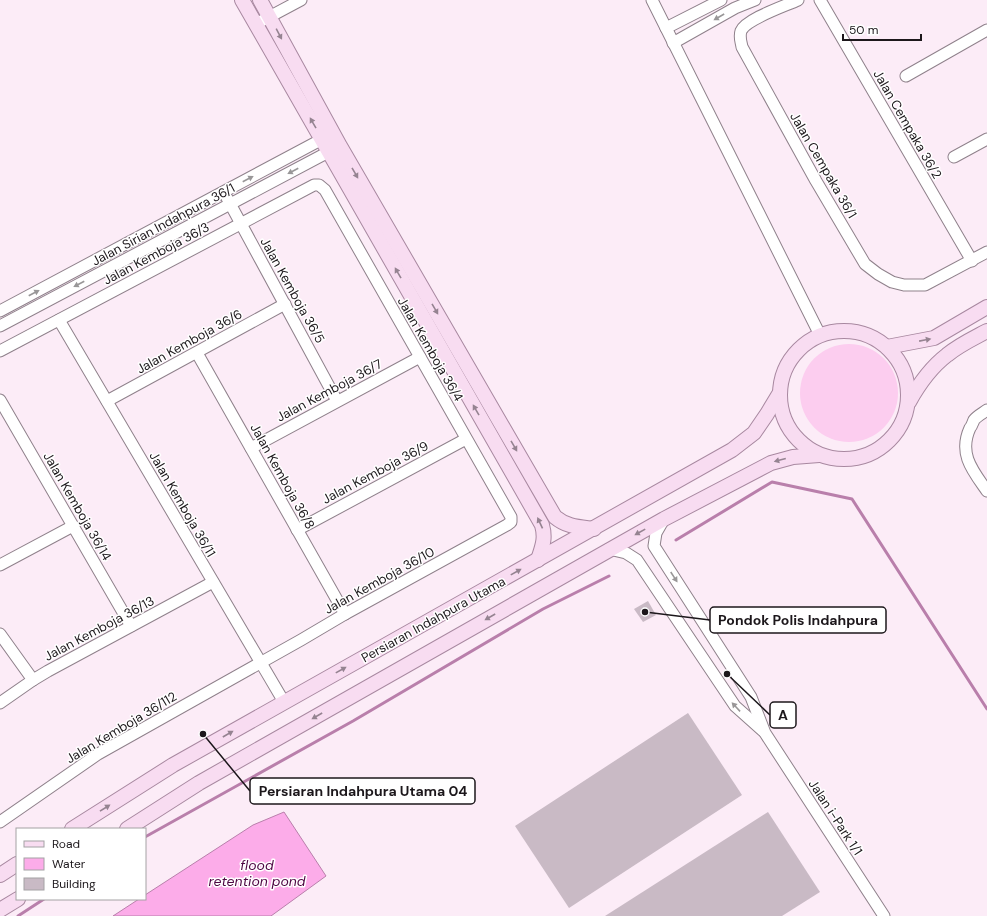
<svg xmlns="http://www.w3.org/2000/svg" width="987" height="916" font-family="'DM Sans',sans-serif">
<style>
.green{fill:#fccdef}
.water{fill:#fcace9;stroke:#b97fab}
.lines{fill:none;stroke-linecap:round;stroke-linejoin:round}
.stream{stroke:#b97fab;stroke-width:3}
.building{fill:#c9bac5}
.minor-casing{stroke:#8f818b;stroke-width:13}
.major-casing{stroke:#a888a0;stroke-width:16}
.minor{stroke:#fff;stroke-width:11}
.major{stroke:#f8dcf1;stroke-width:14}
.oneway{fill:#999798}
.oneway2{fill:#958391}
.labels{text-anchor:middle;stroke-width:3;stroke-linejoin:round;paint-order:stroke}
.street-label{font-size:13px;fill:#1c171b;stroke:#fff}
.water-label{font-size:14px;font-style:italic;fill:#4e0743;stroke:#fff}
.leader{fill:none;stroke:#1c171b;stroke-width:1.5}
.callout-dot{fill:#1c171b;stroke:#fff;stroke-width:1.5}
.callout{fill:#fff;stroke:#1c171b;stroke-width:1.5}
.callout-label{font-size:14px;text-anchor:middle;font-weight:bold;fill:#1c171b}
</style>
<rect width="100%" height="100%" fill="#fcecf7"/>
<circle class="green" cx="849" cy="393" r="49"/>
<polygon class="water" points="284,812 326,876 271,916 113,916 139,899 145,899 145,895 253,825"/>
<g class="lines">
<g class="stream">
<polyline points="676,540 772,482 852,499 987,709"/>
<polyline points="145,837 353,721 543,609 609,576"/>
<polyline points="18,916 44,899"/>
</g>
</g>
<g class="building">
<polygon points="648,601 656,615 643,622 634,609"/>
<polygon points="688,713 742,795 569,908 515,826"/>
<polygon points="768,812 820,892 782,916 605,916"/>
</g>
<g class="lines">
<defs>
<g id="minor">
<polyline points="652,0 820,335"/>
<path d="M798,0c-13,6 -52,19 -57,31 -2,6 0,10 1,16l74,134 49,83 13,10 14,8 12,3h21l62,-33"/>
<polyline points="820,0 972,261"/>
<polyline points="256,24 301,0"/>
<polyline points="666,28 721,0"/>
<polyline points="673,43 735,8 755,0"/>
<polyline points="906,76 987,30"/>
<polyline points="954,157 987,139"/>
<polyline points="227,198 337,401"/>
<polyline points="0,311 328,136"/>
<polyline points="59,320 284,702"/>
<polyline points="0,326 336,148"/>
<polyline points="0,351 314,185 319,185 325,190 511,517 511,522 507,525 345,614 301,640 98,754 0,822"/>
<polyline points="197,353 345,614"/>
<polyline points="0,400 131,626"/>
<polyline points="107,401 285,304"/>
<path d="M987,410c-4,3 -10,6 -13,10 -1,2 -2,6 -4,8 -12,26 3,43 17,63"/>
<polyline points="251,448 420,357"/>
<polyline points="664,519 656,533 654,546 751,697 765,733 884,916"/>
<polyline points="297,530 466,439"/>
<polyline points="609,549 626,553 637,560 735,706 763,731"/>
<polyline points="0,565 73,526"/>
<polyline points="0,634 33,680"/>
<polyline points="0,703 33,680 48,671 213,582"/>
</g>
<g id="major">
<path d="M242,0l300,525c4,14 0,22 -4,35"/>
<path d="M260,0l80,146 215,371c12,10 24,10 39,12"/>
<circle cx="844" cy="395" r="64"/>
<polyline points="887,347 934,338 987,307"/>
<path d="M909,402c10,-18 21,-34 38,-47 12,-10 27,-17 40,-24"/>
<polyline points="72,829 173,765 732,450 754,433 767,414 779,394"/>
<polyline points="127,829 199,783 664,519 771,463 793,457 819,455"/>
<polyline points="0,875 17,864"/>
<polyline points="0,910 18,899"/>
</g>
</defs>
<use href="#minor" class="minor-casing"/>
<use href="#major" class="major-casing"/>
<use href="#minor" class="minor"/>
<use href="#major" class="major"/>
</g>
<defs><path id="oneway-solid" d="M-6-.8H1V-3.2L6.5 0L1 3.2V.8H-6Z"/></defs>
<g class="oneway">
<use href="#oneway-solid" transform="translate(719 17) rotate(150)"/>
<use href="#oneway-solid" transform="translate(293 171) rotate(152)"/>
<use href="#oneway-solid" transform="translate(248 179) rotate(-28)"/>
<use href="#oneway-solid" transform="translate(79 284) rotate(152)"/>
<use href="#oneway-solid" transform="translate(34 293) rotate(-28)"/>
<use href="#oneway-solid" transform="translate(674 577) rotate(57)"/>
<use href="#oneway-solid" transform="translate(736 707) rotate(-133)"/>
</g>
<g class="oneway2">
<use href="#oneway-solid" transform="translate(279 34) rotate(62)"/>
<use href="#oneway-solid" transform="translate(313 123) rotate(-120)"/>
<use href="#oneway-solid" transform="translate(355 173) rotate(60)"/>
<use href="#oneway-solid" transform="translate(398 273) rotate(-120)"/>
<use href="#oneway-solid" transform="translate(435 309) rotate(60)"/>
<use href="#oneway-solid" transform="translate(925 340) rotate(-11)"/>
<use href="#oneway-solid" transform="translate(476 410) rotate(-120)"/>
<use href="#oneway-solid" transform="translate(514 446) rotate(60)"/>
<use href="#oneway-solid" transform="translate(780 460) rotate(165)"/>
<use href="#oneway-solid" transform="translate(540 523) rotate(-115)"/>
<use href="#oneway-solid" transform="translate(640 532) rotate(151)"/>
<use href="#oneway-solid" transform="translate(516 572) rotate(-29)"/>
<use href="#oneway-solid" transform="translate(490 617) rotate(150)"/>
<use href="#oneway-solid" transform="translate(341 670) rotate(-29)"/>
<use href="#oneway-solid" transform="translate(317 716) rotate(150)"/>
<use href="#oneway-solid" transform="translate(228 734) rotate(-30)"/>
<use href="#oneway-solid" transform="translate(105 808) rotate(-32)"/>
</g>
<g class="labels">
<g class="street-label">
<text transform="translate(908 124) rotate(60)" y="5">Jalan Cempaka 36/2</text>
<text transform="translate(824 165) rotate(60)" y="5">Jalan Cempaka 36/1</text>
<text transform="translate(163 224) rotate(-28)" y="5">Jalan Sirian Indahpura 36/1</text>
<text transform="translate(156 253) rotate(-28)" y="5">Jalan Kemboja 36/3</text>
<text transform="translate(293 290) rotate(61)" y="5">Jalan Kemboja 36/5</text>
<text transform="translate(189 341) rotate(-29)" y="5">Jalan Kemboja 36/6</text>
<text transform="translate(431 349) rotate(60)" y="5">Jalan Kemboja 36/4</text>
<text transform="translate(329 390) rotate(-28)" y="5">Jalan Kemboja 36/7</text>
<text transform="translate(375 472) rotate(-28)" y="5">Jalan Kemboja 36/9</text>
<text transform="translate(283 476) rotate(61)" y="5">Jalan Kemboja 36/8</text>
<text transform="translate(183 504) rotate(60)" y="5">Jalan Kemboja 36/11</text>
<text transform="translate(78 506) rotate(60)" y="5">Jalan Kemboja 36/14</text>
<text transform="translate(379 580) rotate(-29)" y="5">Jalan Kemboja 36/10</text>
<text transform="translate(433 619) rotate(-29)" y="5">Persiaran Indahpura Utama</text>
<text transform="translate(99 628) rotate(-28)" y="5">Jalan Kemboja 36/13</text>
<text transform="translate(121 727) rotate(-31)" y="5">Jalan Kemboja 36/112</text>
<text transform="translate(836 817) rotate(57)" y="5">Jalan i-Park 1/1</text>
</g>
<g class="water-label">
<text x="257" y="870">flood<tspan x="257" dy="16">retention pond</tspan></text>
</g>
</g>
<path class="leader" d="M645 612L710 620M727 674L770 715M203 734L250 791"/>
<g class="callout-dot">
<circle cx="645" cy="612" r="4"/>
<circle cx="727" cy="674" r="4"/>
<circle cx="203" cy="734" r="4"/>
</g>
<g class="callout">
<rect x="710" y="607" width="176" height="26" rx="4"/>
<rect x="770" y="702" width="26" height="26" rx="4"/>
<rect x="250" y="778" width="225" height="26" rx="4"/>
</g>
<g class="callout-label">
<text x="798" y="625">Pondok Polis Indahpura</text>
<text x="783" y="720">A</text>
<text x="363" y="796">Persiaran Indahpura Utama 04</text>
</g>
<rect x="16" y="828" width="130" height="72" fill="#ffffff" stroke="#a4a2a4"/>
<rect x="24" y="841" width="20" height="6" fill="#f8dcf1" stroke="#a4a2a4"/>
<text x="52" y="848" font-size="12" fill="#1c171b">Road</text>
<rect x="24" y="858" width="20" height="12" fill="#fcace9" stroke="#a4a2a4"/>
<text x="52" y="868" font-size="12" fill="#1c171b">Water</text>
<rect x="24" y="878" width="20" height="12" fill="#c9bac5" stroke="#a4a2a4"/>
<text x="52" y="888" font-size="12" fill="#1c171b">Building</text>
<path d="M843 34v6h78v-6" fill="none" stroke="#1c171b" stroke-width="2"/>
<text x="849" y="34" font-size="12" fill="#1c171b" stroke="#ffffff" stroke-width="3" paint-order="stroke">50 m</text>
</svg>
